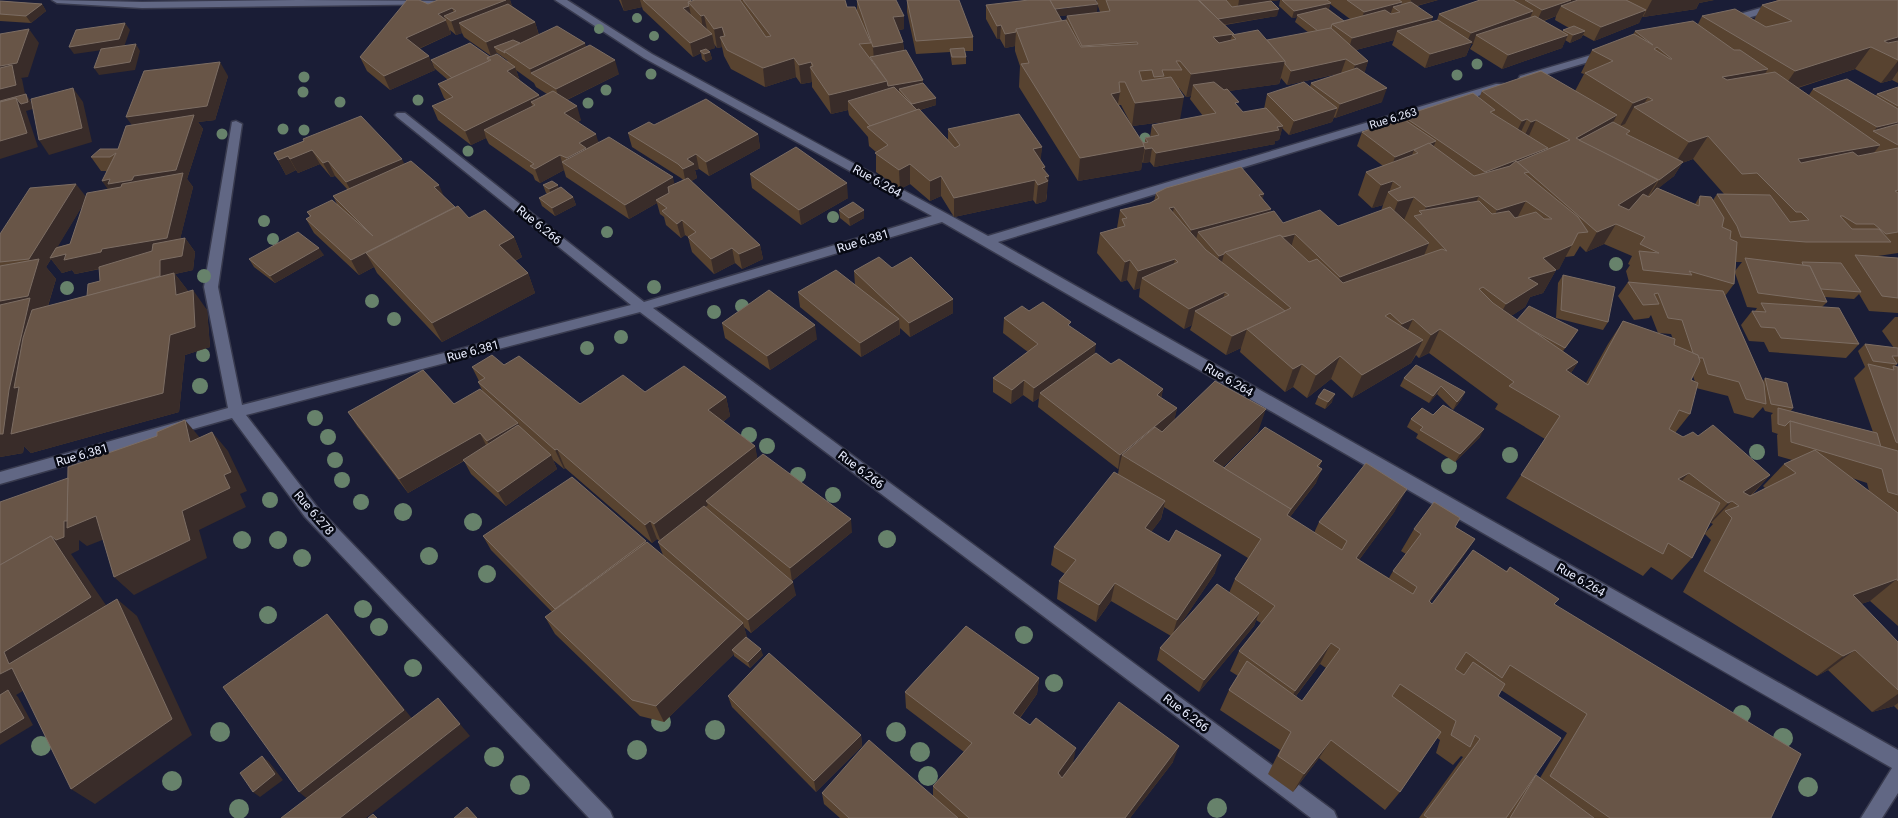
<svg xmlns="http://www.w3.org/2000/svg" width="1898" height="818" font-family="Roboto,sans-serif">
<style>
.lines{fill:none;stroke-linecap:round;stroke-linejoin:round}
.minor-casing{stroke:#383a4e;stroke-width:3}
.minor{fill:#616784;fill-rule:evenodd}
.tree{fill:#67826b}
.wall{fill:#584330;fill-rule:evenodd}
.shaded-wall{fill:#392c29}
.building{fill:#685547;stroke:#7c6d63;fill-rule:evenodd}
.labels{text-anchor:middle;stroke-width:5;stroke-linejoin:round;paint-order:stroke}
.far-street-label{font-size:11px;fill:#e9edfe;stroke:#070913}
.street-label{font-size:12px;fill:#e9edfe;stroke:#070913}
</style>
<rect width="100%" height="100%" fill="#1a1d36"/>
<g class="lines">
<defs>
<g id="minor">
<polygon points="52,0 142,2 298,0 460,1 455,4 142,8 57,3"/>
<polygon points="555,0 567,0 652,54 988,236 1496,84 1504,84 1506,86 1504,88 998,242 1898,750 1898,793 1882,818 1861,818 1892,768 942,222 653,308 1334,811 1337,818 1311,818 640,312 246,415 317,507 610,811 613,818 589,818 305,517 232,418 0,484 0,472 228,408 204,287 232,122 236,121 242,124 218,287 242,405 631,305 397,117 395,115 397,113 405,113 644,302 932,216 644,58"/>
<polygon points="1789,0 1805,0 1804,2 1730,23 1726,24 1721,21 1722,19"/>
<polygon points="1605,51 1609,52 1610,54 1609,56 1524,81 1519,78 1520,76"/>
</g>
</defs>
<use href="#minor" class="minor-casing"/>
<use href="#minor" class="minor"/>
</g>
<g class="tree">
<circle cx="637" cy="18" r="5"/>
<circle cx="599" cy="29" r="5"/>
<circle cx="654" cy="36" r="5"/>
<circle cx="1477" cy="64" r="5.5"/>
<circle cx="651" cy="74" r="5.5"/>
<circle cx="1457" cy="75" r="5.5"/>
<circle cx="304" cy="77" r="5.5"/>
<circle cx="606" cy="90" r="5.5"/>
<circle cx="303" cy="92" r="5.5"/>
<circle cx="418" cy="100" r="5.5"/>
<circle cx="340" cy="102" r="5.5"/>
<circle cx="588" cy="103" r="5.5"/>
<circle cx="283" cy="129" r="5.5"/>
<circle cx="304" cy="130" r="5.5"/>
<circle cx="222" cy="134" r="5.5"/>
<circle cx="1145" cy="138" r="5.5"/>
<circle cx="468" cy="151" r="5.5"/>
<circle cx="833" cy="217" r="6"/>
<circle cx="264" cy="221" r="6"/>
<circle cx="607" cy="232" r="6"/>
<circle cx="273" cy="239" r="6"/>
<circle cx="1616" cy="264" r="7"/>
<circle cx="204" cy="276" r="7"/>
<circle cx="654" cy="287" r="7"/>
<circle cx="67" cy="288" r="7"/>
<circle cx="372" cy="301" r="7"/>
<circle cx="742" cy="306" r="7"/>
<circle cx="714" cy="312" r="7"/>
<circle cx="394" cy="319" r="7"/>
<circle cx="621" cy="337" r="7"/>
<circle cx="587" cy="348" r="7"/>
<circle cx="203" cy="355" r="7"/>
<circle cx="200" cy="386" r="8"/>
<circle cx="315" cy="418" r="8"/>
<circle cx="749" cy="435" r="8"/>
<circle cx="328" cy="437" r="8"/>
<circle cx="767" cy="446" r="8"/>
<circle cx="1757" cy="452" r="8"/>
<circle cx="1510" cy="455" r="8"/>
<circle cx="335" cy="460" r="8"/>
<circle cx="1449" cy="466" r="8"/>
<circle cx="798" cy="475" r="8"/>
<circle cx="342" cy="480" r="8"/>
<circle cx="833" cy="495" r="8"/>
<circle cx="270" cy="500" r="8"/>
<circle cx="361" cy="502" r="8"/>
<circle cx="403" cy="512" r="9"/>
<circle cx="473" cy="522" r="9"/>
<circle cx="887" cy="539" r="9"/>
<circle cx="242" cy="540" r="9"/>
<circle cx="278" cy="540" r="9"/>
<circle cx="429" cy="556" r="9"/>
<circle cx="302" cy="558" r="9"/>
<circle cx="487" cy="574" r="9"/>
<circle cx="363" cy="609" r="9"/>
<circle cx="268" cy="615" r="9"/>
<circle cx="379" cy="627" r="9"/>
<circle cx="1024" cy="635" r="9"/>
<circle cx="413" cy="668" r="9"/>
<circle cx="1054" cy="683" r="9"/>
<circle cx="1742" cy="714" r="9"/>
<circle cx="661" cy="722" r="10"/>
<circle cx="715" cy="730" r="10"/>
<circle cx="220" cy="732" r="10"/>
<circle cx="896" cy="732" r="10"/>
<circle cx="1783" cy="738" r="10"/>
<circle cx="41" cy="746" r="10"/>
<circle cx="637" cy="750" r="10"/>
<circle cx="920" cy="752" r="10"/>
<circle cx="494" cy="757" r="10"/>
<circle cx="928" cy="776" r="10"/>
<circle cx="172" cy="781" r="10"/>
<circle cx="520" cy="785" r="10"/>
<circle cx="1808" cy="787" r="10"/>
<circle cx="1217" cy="808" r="10"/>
<circle cx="239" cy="809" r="10"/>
</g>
<g class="wall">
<path d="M438,0h72l2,6 23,16 4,13 47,12 33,27 -52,26 14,20 -3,2 21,20 75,42 9,-4 -2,-2 -49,-31 -4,-14 26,-8 104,9 2,14 -51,28 -10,-7 -4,1 2,8 -6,3 69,64 3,14 -21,10 -7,-6 -21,11 -22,-22 -4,-15 -3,-2 -4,3 -15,-13 -2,-8 -4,-3 -3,-11 -28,16 -63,-42 -2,-7 -24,13 -5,-3 -2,-5 -44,-31 -3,-6 -15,7 -33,-25 -6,-14 14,-6 -2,-2 -6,-14 10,-4 -14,-12 -3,-8 59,-3 18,5 -1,-2 -10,-7 -6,3 -27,-19 -2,-4 -6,2 -6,-5 1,4 -32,15 16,21 -45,20 -23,-19 -7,-14 68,-53zM516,70l18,13 2,4 11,7 -7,4 -1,-3 -19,-14z"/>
<polygon points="619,0 693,0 691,0 691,1 695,0 845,0 847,7 857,11 857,0 904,29 899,30 903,42 904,51 936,105 920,110 948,140 948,129 1042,147 1040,161 1045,167 1047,196 1046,201 1036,204 1033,200 954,217 941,196 930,201 910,184 900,189 876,172 876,152 869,146 868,137 849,115 848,110 831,114 812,87 812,82 801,84 796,77 765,87 731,69 724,56 722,47 717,48 714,44 715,48 708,50 710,52 712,59 706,62 702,59 701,53 693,57 643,10 642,7 624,11"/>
<polygon points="907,0 973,37 973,51 965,51 966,57 966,64 952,65 950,52 916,54 907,12"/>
<path d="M1096,0h342l-21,6 15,16 5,-2 2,-6 41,-14h234l-15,3 -3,6 -53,8 -1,-1 -3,7 -45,18 -11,-6 -2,3 -11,5 -5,-3 -3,8 -60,21 -32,-20 3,-5h-2l-5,12 -41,12 -33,-23 2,-5 -38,10 12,11 -4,12 18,29 -47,16 -1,-1 -2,5 -43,13 -7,-7 -3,12 -4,1v3l-121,23 -4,-5 -7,1 -1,-1 -1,8 -63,11 -59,-94 1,-21 -5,-15v-5l-10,2 -5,-9h-3l-11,-20v-14l111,7 -38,4 3,5 4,-1 1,-4 33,-4zM1280,0l-1,6 13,12 5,-1 -2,5 14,11 -42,7 -33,-5v-1l-9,-9 52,-9 -6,-15zM1330,4l20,15 -6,2 -15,-12zM1556,16l-1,4 14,8 -6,2v1l-19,-10zM1342,73l-31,10 -1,4 -43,7 -3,15 -21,3 -5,-5 -10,-16 51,-7 2,-6 6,7zM1179,88l7,9 5,-1 -1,3 13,17 -23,4zM1119,105h2l10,19zM1178,120l-26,5 -2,12 -5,1v5h-2l-11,-17z"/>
<path d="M1777,0h121v83l-6,-3 -11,3 -26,-14 -57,19 11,7 4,-6 62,7 2,-2 21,-7v166l-20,3 20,2v55l-29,-2 -10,-17 -5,5 -29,-2 2,5 -5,5 37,37 -13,14 -77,-6 -5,-10 -15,-1 -8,-16 11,-14h3l2,-3 -10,-1 -12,-34 -1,11 -9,12 38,85 2,-3 28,30 -2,3 82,21 -19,-54 11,-11 -7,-16 7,-7 29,4 -12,-17 13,-14h3v46l-3,3 3,1v259l-28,-25 -9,3 37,38v68l-4,-4 -22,6 -44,-42 -11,6 -134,-84 28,-52 -6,-6 -13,24 -20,22 -21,-13 -8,9 -137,-78 39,-59 -50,-30 3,-5 -69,-51 -10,5 -3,-3 -5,8 -59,35 -21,-19 -24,19 -14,-11 -8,5 -45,-40 1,-4 -15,7 -36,-25 2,-5 -8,4 -45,-32 1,-9 -6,2 -7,-10 -6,2 -24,-29 3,-20 17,-5 3,-18 30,-7 4,-2 2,-8 107,6 7,13 13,11 55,3 43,-15 2,-6 -11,3 -14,-13 8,-23 17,-6 -26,-20 5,-14 40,-14 1,-2 76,-18 3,-7h93l9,-17 -3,-1 11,-23 41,-15 2,-4 63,-7 4,-8 52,4 8,-15 14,-4zM1693,159l31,35h-7l-4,6 -13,-4 -5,8 -37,-16 16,-12 8,-13zM1604,244l28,12 -4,8 2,1 -4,6 3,11h-1l-10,14 16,24 15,-2 2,-3 7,18 13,1 2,5 -50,-18 -15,23 -22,39 -15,-10 7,-11 -15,-11 15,-21 -61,-10 -6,-4 14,-9 5,-10 13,-4 13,-23 3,-1 6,-12 9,-1 6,-10 6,6zM1736,262h6l-7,9zM1693,376l2,6 -4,-2zM1696,388l32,8 6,17 19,5 10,-11 2,4 8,2 -2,2 1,17 6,2 -1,1 1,21 14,4 -8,4 -21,22 2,2 -13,7 18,-20 -72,-39 -15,1 -8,-4 15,-19zM1852,478l15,5 2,8zM1710,523h1l2,1 -8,9z"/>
<polygon points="0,1 42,4 46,11 31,23 0,21"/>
<path d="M228,76l-13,44 -17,2 5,7 -16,50 6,8 -13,52 5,-1 10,14 -2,18 -18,4 13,17 19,19 3,37 -25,8 -6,57 -148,41 -7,-7 -1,7 -23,4v-223l86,-37 22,-8 -2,-18h-5l-10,-14 27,-8 14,-24zM84,203l-14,41 -13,3zM51,259l11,14 10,-3 3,4 25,-5v12l-13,15 -39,10 8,-27 -10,-12z"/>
<polygon points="304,141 405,164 444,197 455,207 469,218 514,237 522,257 515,261 528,273 535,293 442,342 377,273 374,267 359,275 314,233 306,219 310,217 307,212 337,204 333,196 348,190 335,176 331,177 320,164 298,173 296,170 286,175 274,153"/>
<polygon points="750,174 848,198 801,225 752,188"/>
<polygon points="543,185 559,188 573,197 576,205 555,216 542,206 539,198 547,194 546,193"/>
<polygon points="839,210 864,218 850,226 840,218"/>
<polygon points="324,255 275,283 254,267 249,259"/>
<polygon points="892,268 953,299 953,313 910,337 900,328 900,334 861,357 800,307 798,292 855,285 854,271"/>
<polygon points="1563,275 1608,322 1603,330 1556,318 1558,283"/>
<path d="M1029,311l41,16 24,27 17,10 52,25 -2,9 16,10 -3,12 84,12 -35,35 1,1 98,-7 -3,6 -3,16 -26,34 24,16 5,-11 76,-11 -36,49 30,18 4,-7 13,-17 -5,-3 13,-22 41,-2 20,12 -15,22 -30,41 2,2 74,-33 4,-4 45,37 216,214h-352l44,-61 -2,-1 -8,9 -17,-12 4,-13 -3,-2 -37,54 -15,18 -66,-52 -26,34 -25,-18 12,-24 -60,-40 9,-20 9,-14 -8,-5 9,-20 22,-28 -5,-3 -2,6 -55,66 -42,-32 3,-12 11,-12 -60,-35 -15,21 -39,-23 2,-18 6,-7 -14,-9 3,-18 64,-73 1,-6 -1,1 -80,-62 1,-9 -6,4 -10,-7 -12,9 -18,-12v-14l35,-26 -25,-19 1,-15zM1164,507l84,51 -13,21 -6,14 -51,35 37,-55 -64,-41 10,-13zM1320,664l6,4 -24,33 -6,-5zM1501,690l66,43 -27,45 -5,-2 -37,-80z"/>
<polygon points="722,323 817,339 770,370 725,338"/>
<polygon points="504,365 580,404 645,392 726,397 730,416 723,422 755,446 757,459 852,532 792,581 777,569 796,595 751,633 744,627 747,638 763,655 750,668 734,656 734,654 664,722 640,716 555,634 545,617 552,612 491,550 483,536 646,542 663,555 658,542 659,541 657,539 652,543 565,468 564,469 553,460 557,469 506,506 471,474 464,461 408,493 357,426 348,412 454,404 482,390 478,382 479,381 472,367"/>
<polygon points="1404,378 1465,392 1461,400 1453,410 1437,394 1429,403 1400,386"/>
<polygon points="1318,397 1332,402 1325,409 1315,404"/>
<polygon points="1411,419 1480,437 1455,462 1416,438 1418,434 1407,427"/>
<polygon points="1039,678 1037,694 1020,718 1073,764 1173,762 1130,818 840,818 824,804 822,793 933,797 933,786 964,752 906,708 905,692"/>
<polygon points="728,696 861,735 862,746 816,792 732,707"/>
</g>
<g class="shaded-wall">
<polygon points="506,0 510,0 514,12 459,23 462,33 456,35 451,21 444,16 451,34 411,52 406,38 438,14 452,8 456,19"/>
<polygon points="621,0 640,0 642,7 624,11"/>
<polygon points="1239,0 1280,0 1258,3 1237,13"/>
<polygon points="1411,0 1438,0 1408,8"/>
<polygon points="1571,0 1595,0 1561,6 1556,16 1536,23 1542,10"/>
<polygon points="1652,0 1714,0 1699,3 1696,9 1643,17"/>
<polygon points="1402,2 1399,11 1393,7 1389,18 1359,26 1364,12"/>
<polygon points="1331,3 1328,10 1297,15 1297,17 1292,18 1294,11"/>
<polygon points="42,4 46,11 31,23 26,16"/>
<polygon points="1098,4 1097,12 1053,17 1054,10"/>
<polygon points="689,6 692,20 683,8"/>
<polygon points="1279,9 1277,16 1215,26 1216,19"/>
<polygon points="1646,10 1639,23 1594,41 1601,27"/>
<polygon points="1533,11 1527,24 1476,35 1473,44 1471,44 1466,56 1425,68 1430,54 1466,44 1471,33"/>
<polygon points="704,15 708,34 704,35 701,16"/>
<polygon points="904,16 904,29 894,31 893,17"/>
<polygon points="1433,17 1428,31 1397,31 1394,40 1348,52 1352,38"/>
<polygon points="535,22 539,36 502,51 494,47 497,53 491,56 486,42"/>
<polygon points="125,23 130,30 124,47 74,54 69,47"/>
<polygon points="1001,25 1000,39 997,39 997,26"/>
<polygon points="722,27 725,45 720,37 722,47 717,48 714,29"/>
<polygon points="29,29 39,43 28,77 21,78 22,79 26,99 26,94 31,102 33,109 26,111 38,147 0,159 0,66"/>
<polygon points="1585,31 1581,38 1570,43 1573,35"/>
<polygon points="1016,32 1015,46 1005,48 1005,34"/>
<polygon points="712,34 715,48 702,53 700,51 701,53 693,57 690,43"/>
<polygon points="1234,34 1234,36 1232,35 1227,56 1213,37"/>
<polygon points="1568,35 1562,48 1502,69 1508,55"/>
<polygon points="1898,37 1898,55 1884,41"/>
<polygon points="903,42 904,56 874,61 873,47"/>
<polygon points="585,43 589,57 531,73 530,69"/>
<polygon points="136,44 140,51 135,70 99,75 94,68"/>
<polygon points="1871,47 1855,69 1780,93 1795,71"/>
<polygon points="710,52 712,59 706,62 704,54"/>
<polygon points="429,56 435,70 390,90 384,76"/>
<polygon points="794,58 796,77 765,87 763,68"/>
<polygon points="1346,59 1341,73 1287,85 1291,71"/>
<polygon points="615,60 619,74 560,103 556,89"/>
<polygon points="1285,61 1279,84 1201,95 1193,85 1191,96 1186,97 1191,74"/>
<polygon points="1368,61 1364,75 1351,79 1355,65"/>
<polygon points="1898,61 1898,71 1892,80 1881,83"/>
<polygon points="220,62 228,76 215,120 198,122 203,129 187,179 193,187 177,252 75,274 72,270 62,273 51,259 46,267 56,279 45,315 170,335 193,290 207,310 210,347 185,355 179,412 31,453 24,446 23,453 0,457 0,301 37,268 29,259 76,184 87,198 51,258 66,254 112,195 102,181 136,131 126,117"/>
<polygon points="811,62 811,69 810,67 812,82 801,84 799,65"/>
<polygon points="515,67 520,81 507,71"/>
<polygon points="1768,69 1753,92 1708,100 1722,77"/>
<polygon points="923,80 923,87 899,89 899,92 848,101 848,110 831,114 829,95 887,81"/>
<polygon points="73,88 83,102 92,142 49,155 39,140"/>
<polygon points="1387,88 1382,102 1335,118 1340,104"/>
<polygon points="1120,92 1116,115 1111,94"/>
<polygon points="539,95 544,109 531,102 535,114 484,130 486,138 471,145 465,131"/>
<polygon points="1184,97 1180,120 1132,126 1135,103"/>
<polygon points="1648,97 1640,111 1634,107 1625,124 1620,126 1633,103"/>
<polygon points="936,98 936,105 912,112 912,104"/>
<polygon points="577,106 581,120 568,127 564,113"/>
<polygon points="1337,108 1332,122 1289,135 1294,121"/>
<polygon points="1617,115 1606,135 1588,145 1576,138"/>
<polygon points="1527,119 1518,138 1512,141 1522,121"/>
<polygon points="1536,120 1527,140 1522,141 1531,122"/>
<polygon points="1898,122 1898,133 1874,131 1877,127"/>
<polygon points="1283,126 1279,140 1275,141 1275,144 1154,167 1156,153"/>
<polygon points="596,134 600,148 570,168 567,158 579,143"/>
<polygon points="758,134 760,148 709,176 706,162"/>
<polygon points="1708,136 1693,159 1682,163 1674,176 1650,195 1659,180 1674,165 1689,142"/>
<polygon points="1436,141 1430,155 1418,153 1414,150 1409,163 1390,171 1395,157"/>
<polygon points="1880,145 1862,168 1782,183 1798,159"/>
<polygon points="1145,146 1141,170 1078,181 1080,158"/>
<polygon points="1042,147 1040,167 1033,149"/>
<polygon points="1152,148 1150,162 1143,163 1145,149"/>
<polygon points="1548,148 1541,162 1479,186 1485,172"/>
<polygon points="312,150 320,164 298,173 290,159"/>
<polygon points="696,154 699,169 695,170 697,178 686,184 683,169 687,159"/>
<polygon points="560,155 564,170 540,183 535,169"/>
<polygon points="288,156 296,170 286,175 278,160"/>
<polygon points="402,159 409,173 354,196 346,182"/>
<polygon points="328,161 335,176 331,177 323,163"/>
<polygon points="910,164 910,184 900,189 899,170"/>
<polygon points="1045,167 1044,183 1045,177 1049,176 1046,201 1036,204 1038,185 1042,168"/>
<polygon points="941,176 941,196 930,201 930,181"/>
<polygon points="673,177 676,191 656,200 657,203 629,219 625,205"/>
<polygon points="1035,180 1033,200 954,217 954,198"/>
<polygon points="1658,180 1646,199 1607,224 1618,205"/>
<polygon points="1393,181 1389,193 1388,192 1383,205 1372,208 1381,185"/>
<polygon points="847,183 848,198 801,225 799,210"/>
<polygon points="439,185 445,199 434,187"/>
<polygon points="558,185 560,193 552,197 549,189"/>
<polygon points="1264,194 1259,212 1271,209 1265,229 1198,232 1194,247 1187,249 1191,230 1259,195"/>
<polygon points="1479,196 1468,219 1420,222 1426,207"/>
<polygon points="573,197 576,205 555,216 552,208"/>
<polygon points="1414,197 1404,220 1389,225 1398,201"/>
<polygon points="1526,201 1514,224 1486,234 1497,210"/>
<polygon points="1174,207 1170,226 1169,208"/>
<polygon points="864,210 864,218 850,226 849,218"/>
<polygon points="682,220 685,235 681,238 677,224"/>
<polygon points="1616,224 1604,244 1586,252 1597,232"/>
<polygon points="1295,234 1289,254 1226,254"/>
<polygon points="514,237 522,257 507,264 499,245"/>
<polygon points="185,238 195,252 193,270 175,274 189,292 176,295 99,316"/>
<polygon points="1429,243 1421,263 1333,297 1340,277"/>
<polygon points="382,244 390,258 366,253 374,267 359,275 351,260"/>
<polygon points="760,245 763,259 742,269 739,254"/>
<polygon points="1572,245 1559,269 1556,270 1543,293 1530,297 1525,307 1493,328 1506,304 1543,258"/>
<polygon points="319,248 324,255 275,283 270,276"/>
<polygon points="732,248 735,263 714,274 711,259"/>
<polygon points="1224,254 1219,274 1214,275 1219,256"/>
<polygon points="1175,259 1171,279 1142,278 1140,288 1134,290 1138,271"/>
<polygon points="1130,260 1127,280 1121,282 1125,262"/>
<polygon points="528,273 535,293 442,342 432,323"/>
<polygon points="1225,292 1219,312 1195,311 1192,325 1184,329 1189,309"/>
<polygon points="953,299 953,313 910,337 909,323"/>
<polygon points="899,319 900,334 861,357 860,343"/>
<polygon points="1413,319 1402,343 1391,348 1402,324"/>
<polygon points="815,325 817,339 770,370 767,356"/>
<polygon points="1247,329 1241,348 1226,355 1232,336"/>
<polygon points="1440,329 1429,353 1419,358 1431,335"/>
<polygon points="1578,330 1574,337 1560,355 1565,348"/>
<polygon points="1423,340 1411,363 1352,398 1362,375"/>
<polygon points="1096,344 1094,359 1040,393 1039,398 1033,402 1034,388"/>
<polygon points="1340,356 1331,379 1307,398 1316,375"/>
<polygon points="1578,362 1563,385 1566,370"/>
<polygon points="1302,364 1293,387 1285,392 1293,369"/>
<polygon points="1024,380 1023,395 1011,404 1012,390"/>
<polygon points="1441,386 1437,394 1429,403 1433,396"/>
<polygon points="1163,389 1160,403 1157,395"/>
<polygon points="1465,392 1461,400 1453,410 1457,402"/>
<polygon points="1335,394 1332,402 1325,409 1328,402"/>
<polygon points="726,397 730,416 713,430 708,410"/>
<polygon points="1177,408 1174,422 1129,460 1122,455 1119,468 1118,469 1120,455"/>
<polygon points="1266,409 1258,432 1206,484 1213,461"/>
<polygon points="185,420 201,439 190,442"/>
<polygon points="518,423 525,437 495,455 487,441"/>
<polygon points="1484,429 1480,437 1455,462 1460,454"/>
<polygon points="212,432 228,451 247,491 240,494 246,507 199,530 207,558 134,595 114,577 182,511 224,475"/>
<polygon points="480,433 487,447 408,493 399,479"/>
<polygon points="755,446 759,465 706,501 708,505 661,542 654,524"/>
<polygon points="557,449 565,468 564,469 555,450"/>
<polygon points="551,455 557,469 506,506 498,492"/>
<polygon points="1322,469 1316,483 1286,522 1278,537 1289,512"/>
<polygon points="1689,473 1669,495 1678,479"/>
<polygon points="1770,475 1749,497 1743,492"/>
<polygon points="1407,489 1395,511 1345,579 1356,558"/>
<polygon points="1165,501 1161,519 1140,547 1145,528"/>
<polygon points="1732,501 1711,523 1707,525 1728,503"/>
<polygon points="96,516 115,535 87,546 79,540 79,550 71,554 112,614 9,664 4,652 51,536 64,521"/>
<polygon points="851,519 852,532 792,581 790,568"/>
<polygon points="650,521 657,539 652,543 645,525"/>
<polygon points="1475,539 1460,561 1415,622 1429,601"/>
<polygon points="1221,555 1215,573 1172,637 1177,620"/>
<polygon points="1897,579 1870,601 1827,616 1853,595"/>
<polygon points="793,582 796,595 751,633 748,620"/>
<polygon points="1115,583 1111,601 1096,622 1099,605"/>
<polygon points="117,599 137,616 192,735 95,804 71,789"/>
<polygon points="1259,613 1254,626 1199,692 1204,680"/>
<polygon points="327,614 342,631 418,726 316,806 299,792"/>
<polygon points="743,623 748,640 732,650 734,654 664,722 656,706"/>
<polygon points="1331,643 1320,664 1285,710 1295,691"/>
<polygon points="761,649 763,655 750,668 748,662"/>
<polygon points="1855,650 1828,670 1817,676 1843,656"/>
<polygon points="12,668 35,684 16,695 18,697 33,725 0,745 0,674"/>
<polygon points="1039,678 1037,694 1011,729 1013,713"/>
<polygon points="1898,694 1898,703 1894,706 1872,712"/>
<polygon points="460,724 470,736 366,818 340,818"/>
<polygon points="861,735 862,746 816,792 814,781"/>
<polygon points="1331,740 1319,758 1293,792 1304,774"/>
<polygon points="1179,746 1173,762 1130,818 1125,818"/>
<polygon points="1076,748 1073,764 1055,788 1058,773"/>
<polygon points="262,756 269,762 283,780 260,797 253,792"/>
</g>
<g class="building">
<polygon points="407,0 419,0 428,4 438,0 506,0 451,21 444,16 456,11 452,8 438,14 446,20 406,38 429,56 384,76 360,57"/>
<polygon points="643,0 690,0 691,1 688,2 689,6 683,8 712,34 690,43"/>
<polygon points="695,0 740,0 766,37 771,36 743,0 845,0 847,7 855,7 871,43 859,44 887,81 829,95 810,67 813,66 811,62 799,65 794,58 763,68 727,50 720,37 725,36 722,27 714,29 704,15 701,16 688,2"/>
<polygon points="857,0 896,0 904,16 893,17 903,42 873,47"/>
<polygon points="907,0 959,0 973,37 916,41"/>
<polygon points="1029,0 1050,0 1062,21 1016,29 1016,32 1005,34 1001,25 997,26 986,5"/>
<polygon points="1050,0 1095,0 1098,4 1055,9"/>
<polygon points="1106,0 1198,0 1234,34 1213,37 1219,43 1236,39 1232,35 1258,30 1285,61 1191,74 1180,61 1176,61 1182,70 1162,70 1164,76 1154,77 1152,70 1139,71 1142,81 1171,77 1184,97 1135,103 1125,82 1119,82 1120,92 1111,94 1145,146 1080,158 1021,64 1029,63 1016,29 1066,20 1081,47 1138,44 1137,42 1082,46 1067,16 1110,11"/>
<polygon points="1199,0 1226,0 1232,7 1271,1 1279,9 1218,19"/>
<polygon points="1282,0 1327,0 1331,3 1294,11"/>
<polygon points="1347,0 1399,0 1402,2 1364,12"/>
<polygon points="1480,0 1513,0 1533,11 1471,33 1439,14"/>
<polygon points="1525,0 1571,0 1542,10"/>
<polygon points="1578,0 1626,0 1646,10 1601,27 1561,6"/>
<polygon points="1781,0 1898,0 1898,37 1884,41 1888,43 1898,41 1898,60 1871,47 1795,71 1702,16 1735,9 1766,27 1792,21 1762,5"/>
<polygon points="0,1 42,4 26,16 0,14"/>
<polygon points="1411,2 1433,17 1352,38 1332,24 1385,10 1391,14 1400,12 1393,7"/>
<polygon points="508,4 535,22 486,42 459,23"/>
<polygon points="1326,8 1344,21 1332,24 1331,28 1318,31 1297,15"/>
<polygon points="1535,16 1568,35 1508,55 1476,35"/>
<polygon points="1438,20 1472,42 1430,54 1397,31"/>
<path d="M1693,21l41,29h6l28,19 -46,8 5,3 48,-8 105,73 -82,14 3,4 52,-11 5,4 40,-8v42l-3,1 3,2v39l-12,2 -12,-10h-18l-13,-8h-3l12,13h27l12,13h-85l-65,-5 -4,-11 -20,-32 53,1 20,27 19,-2 -8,-8h-5l-39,-39 -15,1 -34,-38 -19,6 -55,-35 19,-7 -5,-3 -15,6 -48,-30 28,-12 -21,-11 42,-16 19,11 -18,-14zM1657,47l15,12h-2l-16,-10z"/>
<polygon points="125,23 119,39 69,47 76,30"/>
<polygon points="557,26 585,43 530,69 504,51"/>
<polygon points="1574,26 1585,31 1573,35 1563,30"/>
<polygon points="1331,28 1368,61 1355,65 1346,59 1291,71 1285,64 1285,61 1267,40"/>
<polygon points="29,29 17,63 0,66 0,34"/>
<polygon points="513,40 520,43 504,51 505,53 494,47"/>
<polygon points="470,43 490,57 487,58 489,61 452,78 431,60"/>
<polygon points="136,44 130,62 94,68 101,49"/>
<polygon points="590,45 615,60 556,89 531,73"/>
<polygon points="964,48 966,57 952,57 950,49"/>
<polygon points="706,49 710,52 704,54 700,51"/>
<polygon points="906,50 923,80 888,86 887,81 870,57"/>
<polygon points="497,54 515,67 507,71 539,95 465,131 432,106 453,97 438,84 491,60 487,58"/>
<polygon points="220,62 207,106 126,117 144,71"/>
<polygon points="12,65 16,85 0,89 0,68"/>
<polygon points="1357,68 1387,88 1340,104 1311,83"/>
<polygon points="1541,71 1617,115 1576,138 1658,180 1618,205 1629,210 1643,194 1649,197 1657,188 1699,206 1700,196 1711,197 1724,218 1722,227 1731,231 1730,239 1737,242 1734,284 1689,271 1692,275 1643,270 1639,251 1659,253 1640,244 1645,237 1616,224 1597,232 1517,162 1570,140 1536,120 1531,122 1527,119 1522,121 1482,91"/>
<polygon points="1847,79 1898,109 1898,122 1877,127 1813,89"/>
<polygon points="1214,82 1224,90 1227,89 1239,102 1235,103 1243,112 1266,108 1283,126 1277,127 1279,130 1156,153 1152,148 1145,149 1143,143 1148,142 1145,138 1159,135 1152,125 1216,113 1193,85"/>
<polygon points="1304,82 1337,108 1294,121 1267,94"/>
<polygon points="923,83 936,98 912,104 899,89"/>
<polygon points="894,87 917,110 870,126 848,101"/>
<polygon points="1898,87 1898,106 1877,94"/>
<polygon points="73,88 82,128 39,140 31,99"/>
<polygon points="553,91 577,106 564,113 596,134 579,143 586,148 567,158 560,155 535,169 530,166 534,164 484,130 535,105 531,102"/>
<polygon points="1473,93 1495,110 1490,112 1548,148 1485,172 1403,116"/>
<polygon points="26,94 28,102 21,104 16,98 0,102 0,101"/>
<polygon points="16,98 27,133 0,141 0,102"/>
<polygon points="706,99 758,134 706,162 696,154 687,159 694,164 683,169 678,164 628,133 649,122 654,125"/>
<polygon points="919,109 955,148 960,145 948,129 1019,114 1042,147 1033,149 1045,167 1042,168 1049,176 1045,177 1048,181 1038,185 1035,180 954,198 941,176 930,181 910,164 899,170 875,153 888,145 867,127"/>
<polygon points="194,115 176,170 134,176 132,180 108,184 110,179 102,181 116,153 110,157 91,157 100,149 118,149 126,126"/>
<polygon points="361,116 402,159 346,182 328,161 323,163 312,150 290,159 288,156 278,160 274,153 304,141 303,139"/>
<polygon points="1402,118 1436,141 1395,157 1362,132"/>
<polygon points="1613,122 1630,131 1626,134 1683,162 1659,180 1579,140"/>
<polygon points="1898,124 1898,145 1873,131"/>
<polygon points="609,137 673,177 625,205 562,162"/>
<polygon points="1429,143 1474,176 1510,166 1516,161 1529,172 1524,173 1578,217 1588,232 1578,233 1572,245 1543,258 1556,270 1528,278 1538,284 1506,304 1483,287 1479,289 1493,303 1578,362 1566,370 1588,385 1623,321 1675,339 1674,345 1698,355 1700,361 1691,380 1698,383 1690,414 1679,410 1669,429 1683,437 1693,432 1698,436 1713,425 1770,475 1743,492 1750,496 1796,473 1784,464 1815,450 1898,513 1898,581 1897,579 1853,595 1898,642 1898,690 1855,650 1843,656 1704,571 1732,518 1725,511 1739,506 1732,501 1728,503 1689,473 1678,479 1720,503 1692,558 1668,543 1663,554 1521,475 1560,416 1509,386 1514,382 1440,329 1431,335 1413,319 1402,324 1390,313 1385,316 1423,340 1362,375 1340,356 1316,375 1302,364 1293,369 1247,329 1291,308 1225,252 1280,235 1309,262 1317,259 1343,283 1442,249 1447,251 1414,216 1422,214 1419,211 1479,201 1492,214 1509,211 1515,218 1536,212 1544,219 1552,219 1526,201 1497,210 1479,196 1426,207 1414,197 1398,201 1388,192 1401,187 1393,181 1381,185 1366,172 1418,153 1414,150"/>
<polygon points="796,147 847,183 799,210 750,174"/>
<polygon points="411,161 439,185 434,187 455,207 351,260 306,219 311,216 307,212 332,200 373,236 333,196"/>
<polygon points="1241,167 1264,194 1259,195 1271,209 1191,230 1174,207 1169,208 1206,250 1285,311 1232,336 1195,311 1229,295 1225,292 1189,309 1142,278 1178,262 1175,259 1138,271 1130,260 1125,262 1100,233 1125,226 1122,219 1127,218 1120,210 1150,203 1159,198 1156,193 1166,188"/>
<polygon points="183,173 167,238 102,249 101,252 64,260 66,254 50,258 56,248 70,244 87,193 121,187 122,184"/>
<polygon points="688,178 760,245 739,254 732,248 711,259 688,237 696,232 682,220 677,224 662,211 667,208 656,200 669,193 668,187"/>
<polygon points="552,181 558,185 549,189 543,185"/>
<polygon points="76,184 29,259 0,262 0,234 30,188"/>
<polygon points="561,187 573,197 552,208 539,198"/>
<polygon points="853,202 864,210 849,218 839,210"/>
<polygon points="458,206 469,218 485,210 514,237 499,245 528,273 432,323 366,253"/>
<polygon points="1390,207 1429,243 1340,277 1295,234 1283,237 1280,235 1225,252 1224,254 1219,256 1198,232 1274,211 1283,223 1320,210 1338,226"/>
<polygon points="298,232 319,248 270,276 249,259"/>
<polygon points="185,238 182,256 160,260 160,276 87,296 88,284 100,281 99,267 152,251 153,244"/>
<polygon points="1855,255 1898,258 1898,298 1882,296"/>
<polygon points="879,257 892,268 911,257 953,299 909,323 854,271"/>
<polygon points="1745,258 1810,266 1827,302 1758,293"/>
<polygon points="39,259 28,296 0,301 0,266"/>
<polygon points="1802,262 1841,263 1861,292 1821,289 1810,266 1803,265"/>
<polygon points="836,270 899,319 860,343 798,292"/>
<polygon points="174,273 176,295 193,290 195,327 170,335 163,393 11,434 19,387 14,388 23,338 32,310"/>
<polygon points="1563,275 1615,287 1608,322 1561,310"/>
<polygon points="1628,282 1723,291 1764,384 1766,404 1746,399 1739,382 1708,374 1703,358 1699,358 1698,355 1693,353 1682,320 1668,318 1658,293 1654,294 1659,304 1643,305"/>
<polygon points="769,290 815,325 767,356 722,323"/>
<polygon points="30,298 9,390 3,434 0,434 0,305"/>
<polygon points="1043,302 1071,322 1068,325 1096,344 1034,388 1024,380 1012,390 993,378 1038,344 1004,318 1022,306 1029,311"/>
<polygon points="1761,303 1839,308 1859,344 1781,338 1775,328 1761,327 1752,311 1766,312"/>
<polygon points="1529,306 1578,330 1565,348 1532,330 1517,320"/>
<polygon points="1865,344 1898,348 1898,356 1892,356 1897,364 1873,361"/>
<polygon points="1096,353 1111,364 1119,359 1163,389 1157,395 1177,408 1120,455 1040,393"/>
<polygon points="492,355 504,365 519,356 580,404 623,375 645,392 684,366 726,397 708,410 755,446 654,524 650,521 645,525 557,449 555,450 478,382 485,378 472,367"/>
<polygon points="1868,364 1894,370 1893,366 1898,367 1898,443 1896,442"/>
<polygon points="1416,365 1465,392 1457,402 1441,386 1433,396 1404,378"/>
<polygon points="423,370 454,404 480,389 518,423 487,441 480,433 399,479 348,412"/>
<polygon points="1765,378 1787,383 1793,408 1771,404"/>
<polygon points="1215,381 1266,409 1213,461 1291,509 1287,515 1342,550 1347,541 1319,522 1366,463 1407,489 1356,558 1413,594 1417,587 1393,571 1421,534 1414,529 1434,502 1460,518 1455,527 1475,539 1429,601 1432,604 1473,550 1507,572 1510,567 1559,599 1554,604 1801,754 1771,818 1610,818 1550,776 1587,714 1510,665 1502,678 1466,652 1455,669 1464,675 1473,662 1505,684 1498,696 1561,738 1506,818 1428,818 1424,815 1480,739 1475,735 1470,747 1451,735 1456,721 1400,684 1392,696 1441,732 1400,792 1331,740 1304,774 1278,756 1291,732 1229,690 1247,661 1302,701 1340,649 1331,643 1295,691 1239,651 1275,606 1235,579 1261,539 1122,455 1155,427 1162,432"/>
<polygon points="1324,389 1335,394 1328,402 1318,397"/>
<polygon points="1443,405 1484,429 1460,454 1420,430 1423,427 1411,419 1422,408 1433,415"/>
<polygon points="1778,408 1877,433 1881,447 1790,421 1785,426 1778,424"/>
<polygon points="185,420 190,442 212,432 231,472 224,475 230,488 182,511 190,540 114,577 96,516 67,528 68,467 157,436 157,432"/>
<polygon points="1790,421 1898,451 1898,495 1888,492 1882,469 1791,442"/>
<polygon points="518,425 551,455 498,492 463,460"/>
<polygon points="1265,427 1322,461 1317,466 1322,469 1291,509 1224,468"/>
<polygon points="763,454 851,519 790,568 706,501"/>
<polygon points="1114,472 1165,501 1145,528 1169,542 1176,530 1221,555 1177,620 1115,583 1099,605 1059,581 1076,560 1054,547"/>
<polygon points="572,477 646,541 555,609 483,536"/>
<polygon points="68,478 67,521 64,521 64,537 56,540 51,536 0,565 0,502"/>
<polygon points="704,506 793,582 748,620 658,542"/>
<polygon points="51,536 91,597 4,652 9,664 117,599 172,719 71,789 12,668 0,674 0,565"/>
<polygon points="647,542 743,623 656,706 632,700 545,617"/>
<polygon points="1217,584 1259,613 1204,680 1160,648"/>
<polygon points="327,614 404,710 299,792 223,687"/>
<polygon points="966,626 1039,678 1013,713 1030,725 1036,718 1076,748 1058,773 1062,778 1119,702 1179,746 1125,818 969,818 933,786 972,743 905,692"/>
<polygon points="746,637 761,649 748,662 732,650"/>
<polygon points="769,653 861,735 814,781 728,696"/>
<polygon points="8,690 24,718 0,733 0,695"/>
<polygon points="438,698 460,724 340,818 281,818"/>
<polygon points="869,740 958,818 849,818 822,793"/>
<polygon points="262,756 275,774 253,792 240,773"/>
<polygon points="1536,775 1594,818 1510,818"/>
<polygon points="467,807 477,818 454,818"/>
<polygon points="373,814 377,818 368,818"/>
</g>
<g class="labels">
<g class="far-street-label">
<text transform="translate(1393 118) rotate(-17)" y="4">Rue 6.263</text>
</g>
<g class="street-label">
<text transform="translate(877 181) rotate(29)" y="4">Rue 6.264</text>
<text transform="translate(539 225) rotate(39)" y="4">Rue 6.266</text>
<text transform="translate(863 241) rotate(-17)" y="4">Rue 6.381</text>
<text transform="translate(473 351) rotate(-15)" y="4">Rue 6.381</text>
<text transform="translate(1229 380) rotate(30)" y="4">Rue 6.264</text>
<text transform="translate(82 455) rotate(-16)" y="4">Rue 6.381</text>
<text transform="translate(861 470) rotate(37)" y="4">Rue 6.266</text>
<text transform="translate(314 513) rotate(49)" y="4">Rue 6.278</text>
<text transform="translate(1581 580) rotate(30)" y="4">Rue 6.264</text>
<text transform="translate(1186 713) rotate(37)" y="4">Rue 6.266</text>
</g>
</g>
</svg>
